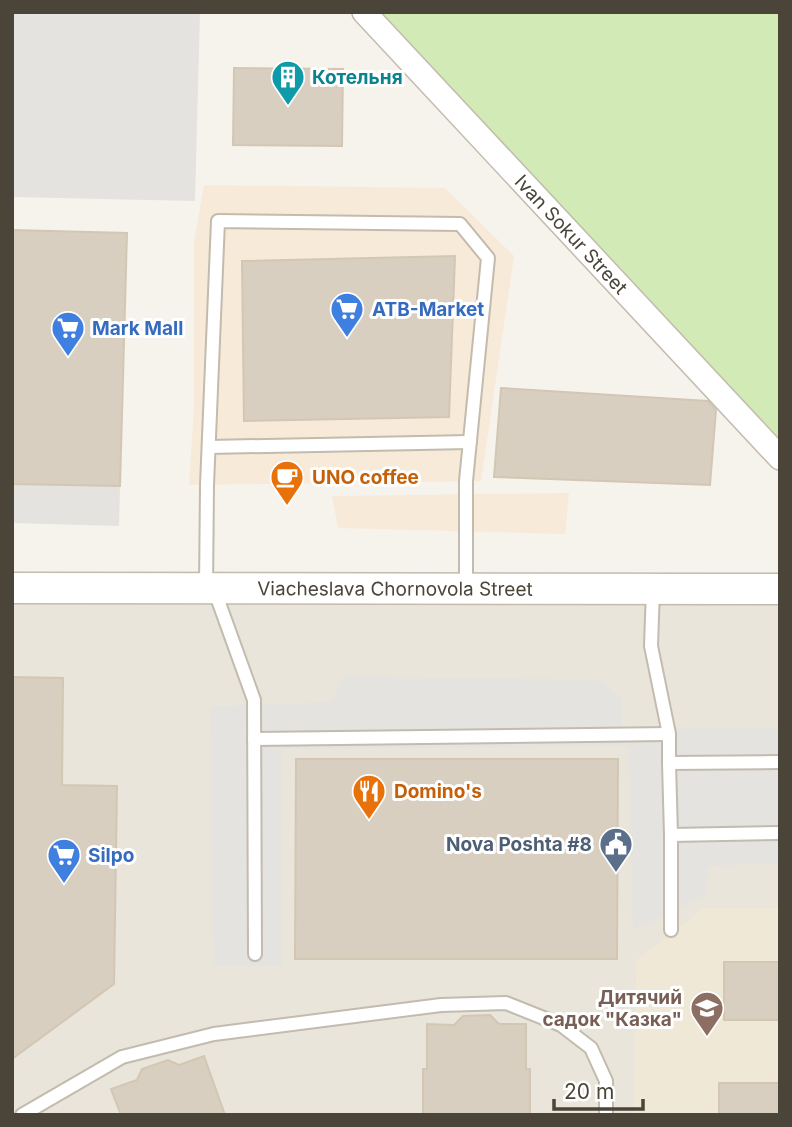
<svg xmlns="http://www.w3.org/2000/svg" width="792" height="1127" font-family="Inter,sans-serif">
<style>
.residential{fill:#eae5da}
.commercial{fill:#f7ead8}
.education{fill:#efe8d6}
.green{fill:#d2eab5}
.parking{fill:#e5e3e0}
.building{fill:#d8cfc1;stroke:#d3c7b4;stroke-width:2}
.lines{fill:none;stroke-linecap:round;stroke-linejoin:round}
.service-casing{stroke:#c2bbae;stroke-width:16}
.minor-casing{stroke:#c2bbae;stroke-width:26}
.tertiary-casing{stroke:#c2bbae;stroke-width:33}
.service{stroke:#fff;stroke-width:12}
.minor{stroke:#fff;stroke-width:23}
.tertiary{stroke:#fff;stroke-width:30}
.labels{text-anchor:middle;stroke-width:6;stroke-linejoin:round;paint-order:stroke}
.culture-label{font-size:19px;font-weight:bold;fill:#0d838f;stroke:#fff;text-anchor:start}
.street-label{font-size:19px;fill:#4b4439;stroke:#fff}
.shop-label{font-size:19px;font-weight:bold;fill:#366cbe;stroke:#fff;text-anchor:start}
.food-label{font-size:19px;font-weight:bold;fill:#c56008;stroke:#fff;text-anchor:start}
.service-label{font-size:19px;font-weight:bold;fill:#4e5e75;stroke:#fff;text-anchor:end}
.education-label{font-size:19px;font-weight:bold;fill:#785e54;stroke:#fff;text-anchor:end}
</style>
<rect width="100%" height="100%" fill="#f6f3ec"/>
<polygon class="residential" points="12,588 780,589 780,1115 12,1115"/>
<g class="commercial">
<polygon points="204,185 445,188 514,256 481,481 189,485 194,408 194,242"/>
<polygon points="569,493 565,534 338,528 332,496"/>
</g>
<polygon class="education" points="704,908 780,908 780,1115 634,1115 636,961"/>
<polygon class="green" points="364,12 780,12 780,458"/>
<g class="parking">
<polygon points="14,12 200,12 195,201 12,197"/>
<polygon points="12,484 120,486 119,526 12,523"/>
<polygon points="344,676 601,680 621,698 622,729 780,728 780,863 708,866 706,895 646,925 633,929 628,746 281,749 282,966 213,966 211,706 332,702"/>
</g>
<g class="building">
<polygon points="234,68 343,69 342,146 233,145"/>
<polygon points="12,230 127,233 120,486 12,484"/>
<polygon points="455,256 449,417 244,421 242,261"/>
<polygon points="501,388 708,401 716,410 710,485 494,477"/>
<polygon points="12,677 63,678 62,785 117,786 114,984 12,1059"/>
<polygon points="296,759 618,759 617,959 295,959"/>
<rect x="724" y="962" width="56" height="58"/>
<polygon points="490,1015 499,1024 526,1024 526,1069 530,1069 530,1115 423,1115 423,1069 427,1069 427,1024 454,1025 463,1016"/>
<polygon points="204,1056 225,1115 121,1115 111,1089 137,1080 142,1069 168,1060 179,1065"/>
<rect x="719" y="1083" width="61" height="32"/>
</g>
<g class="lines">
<defs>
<g id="service">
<polyline points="209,447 470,442"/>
<polyline points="206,589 207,485 218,221 460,224 488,258 466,481 466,589"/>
<polyline points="214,589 254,700 255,954"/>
<polyline points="653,589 651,646 669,734 669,763 780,762"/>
<polyline points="254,739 669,734"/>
<polyline points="669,763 671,835"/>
<polyline points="671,930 671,835 780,833"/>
<polyline points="22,1115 122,1057 214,1034 441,1005 506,1003 561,1025 591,1048 606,1081 606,1115"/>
</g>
<g id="minor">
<path id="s1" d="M364,12l416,446"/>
</g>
<g id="tertiary">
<path id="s2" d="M12,588l768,1"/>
</g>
</defs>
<use href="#service" class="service-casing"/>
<use href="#minor" class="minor-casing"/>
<use href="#tertiary" class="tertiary-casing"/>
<use href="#service" class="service"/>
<use href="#minor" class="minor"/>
<use href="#tertiary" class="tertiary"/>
</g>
<defs>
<symbol id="building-pin" viewBox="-11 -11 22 30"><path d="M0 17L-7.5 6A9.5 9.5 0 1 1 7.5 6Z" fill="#0f9aa8" stroke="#fff"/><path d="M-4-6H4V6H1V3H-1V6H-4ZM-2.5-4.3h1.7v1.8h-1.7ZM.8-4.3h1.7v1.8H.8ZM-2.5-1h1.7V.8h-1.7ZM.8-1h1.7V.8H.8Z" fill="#fff"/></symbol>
<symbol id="supermarket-pin" viewBox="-11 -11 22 30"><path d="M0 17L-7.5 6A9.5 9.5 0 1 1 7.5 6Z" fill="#3f7fe0" stroke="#fff"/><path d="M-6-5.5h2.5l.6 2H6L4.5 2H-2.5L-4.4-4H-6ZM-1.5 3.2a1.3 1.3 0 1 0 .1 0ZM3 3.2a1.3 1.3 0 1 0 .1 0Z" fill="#fff"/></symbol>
<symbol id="cafe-pin" viewBox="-11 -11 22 30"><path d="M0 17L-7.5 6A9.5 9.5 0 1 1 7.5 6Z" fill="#e8710a" stroke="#fff"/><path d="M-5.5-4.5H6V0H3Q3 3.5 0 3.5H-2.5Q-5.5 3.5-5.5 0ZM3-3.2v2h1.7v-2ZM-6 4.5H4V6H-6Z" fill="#fff"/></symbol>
<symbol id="restaurant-pin" viewBox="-11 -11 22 30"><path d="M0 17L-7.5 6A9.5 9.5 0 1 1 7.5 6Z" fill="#e8710a" stroke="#fff"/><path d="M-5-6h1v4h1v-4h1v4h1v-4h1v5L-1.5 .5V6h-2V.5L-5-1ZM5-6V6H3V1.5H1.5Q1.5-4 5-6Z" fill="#fff"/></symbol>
<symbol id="civic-pin" viewBox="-11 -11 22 30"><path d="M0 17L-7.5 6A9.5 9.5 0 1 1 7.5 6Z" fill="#5c6f8a" stroke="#fff"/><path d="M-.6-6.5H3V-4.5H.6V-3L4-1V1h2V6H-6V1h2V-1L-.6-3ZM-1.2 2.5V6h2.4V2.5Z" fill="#fff"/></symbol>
<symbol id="school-pin" viewBox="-11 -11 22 30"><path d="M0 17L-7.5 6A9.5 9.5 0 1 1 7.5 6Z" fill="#8d6e63" stroke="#fff"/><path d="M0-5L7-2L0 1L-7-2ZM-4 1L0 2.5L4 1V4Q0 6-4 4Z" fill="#fff"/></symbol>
</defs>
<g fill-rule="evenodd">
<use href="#building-pin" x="269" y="58" width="38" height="52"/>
<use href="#supermarket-pin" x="328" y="290" width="38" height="52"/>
<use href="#supermarket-pin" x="49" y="309" width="38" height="52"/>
<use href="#cafe-pin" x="268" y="458" width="38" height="52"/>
<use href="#restaurant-pin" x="350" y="772" width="38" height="52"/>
<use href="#civic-pin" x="597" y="825" width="38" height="52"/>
<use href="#supermarket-pin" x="45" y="836" width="38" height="52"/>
<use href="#school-pin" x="688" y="989" width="38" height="52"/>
</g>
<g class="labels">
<g class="culture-label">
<text x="312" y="84">Котельня</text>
</g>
<g class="street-label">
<text dy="7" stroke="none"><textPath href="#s1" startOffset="304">Ivan Sokur Street</textPath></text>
<text dy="7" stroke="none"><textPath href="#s2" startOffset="383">Viacheslava Chornovola Street</textPath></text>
</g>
<g class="shop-label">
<text x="372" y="316">ATB-Market</text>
<text x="92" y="335">Mark Mall</text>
<text x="88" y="862">Silpo</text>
</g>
<g class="food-label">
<text x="312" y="484">UNO coffee</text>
<text x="394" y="798">Domino's</text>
</g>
<g class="service-label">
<text x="592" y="851">Nova Poshta #8</text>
</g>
<g class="education-label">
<text x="682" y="1004">Дитячий<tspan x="682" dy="22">садок "Казка"</tspan></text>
</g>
</g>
<rect width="792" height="1127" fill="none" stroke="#4b4439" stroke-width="28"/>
<path d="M554 1099v10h89v-10" fill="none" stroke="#4b4439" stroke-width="3.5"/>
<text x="564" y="1099" font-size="21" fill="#4b4439" stroke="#ffffff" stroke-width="5" paint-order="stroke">20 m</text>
</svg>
